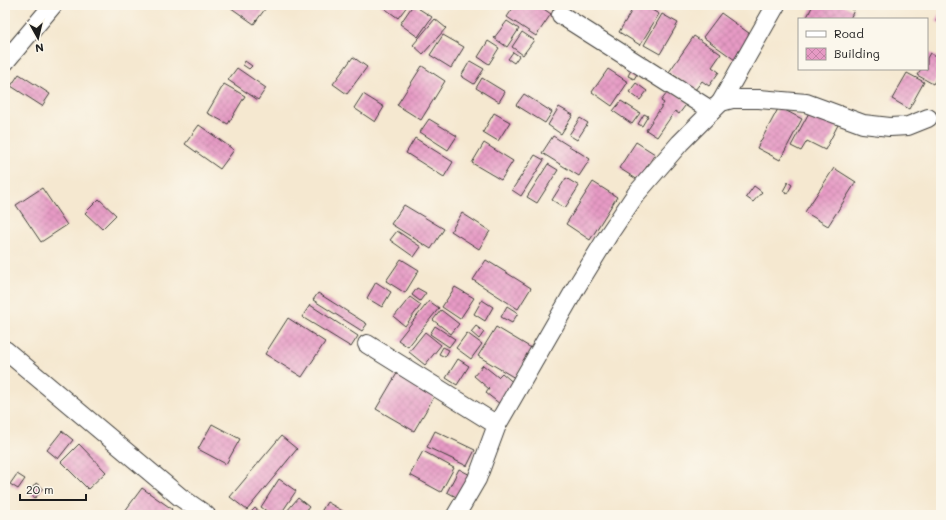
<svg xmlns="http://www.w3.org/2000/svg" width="946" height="520" font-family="Mali,sans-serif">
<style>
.building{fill:url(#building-cross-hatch)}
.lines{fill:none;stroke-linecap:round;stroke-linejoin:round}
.minor-casing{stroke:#3d3b37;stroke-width:20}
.minor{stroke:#fff;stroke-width:18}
</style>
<defs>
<pattern id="building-cross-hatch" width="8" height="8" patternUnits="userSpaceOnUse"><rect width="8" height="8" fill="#e69ac4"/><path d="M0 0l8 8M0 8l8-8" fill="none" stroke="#c584a8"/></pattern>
</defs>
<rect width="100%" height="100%" fill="#fbf7ec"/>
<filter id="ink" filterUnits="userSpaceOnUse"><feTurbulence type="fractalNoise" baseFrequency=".025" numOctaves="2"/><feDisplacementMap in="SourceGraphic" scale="8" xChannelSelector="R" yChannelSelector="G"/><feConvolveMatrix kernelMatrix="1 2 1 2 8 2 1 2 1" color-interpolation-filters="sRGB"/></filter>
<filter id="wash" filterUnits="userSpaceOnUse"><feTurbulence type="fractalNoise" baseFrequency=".012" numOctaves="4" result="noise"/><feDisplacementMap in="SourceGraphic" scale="16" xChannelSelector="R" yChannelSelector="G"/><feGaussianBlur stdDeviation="0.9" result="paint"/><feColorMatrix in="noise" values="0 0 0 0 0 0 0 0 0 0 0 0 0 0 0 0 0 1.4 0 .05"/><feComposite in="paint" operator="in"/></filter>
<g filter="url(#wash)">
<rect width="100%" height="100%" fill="#f5e8d0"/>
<g id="blocks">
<g class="building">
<polygon points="227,5 268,5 254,24"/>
<polygon points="380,5 408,5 398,18"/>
<polygon points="413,5 432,17 418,37 400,24"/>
<polygon points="515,5 538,5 551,14 536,36 507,17"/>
<polygon points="635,5 643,5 659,14 640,45 619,32"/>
<polygon points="813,5 842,5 854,10 850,19 812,19 807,17"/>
<polygon points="941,12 941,24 936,21"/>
<polygon points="721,13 753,36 735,60 703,37"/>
<polygon points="662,14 678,23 660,54 644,45"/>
<polygon points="435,19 446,28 423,54 413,45"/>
<polygon points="507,21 519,29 507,47 494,38"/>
<polygon points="522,32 534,40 523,55 512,47"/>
<polygon points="443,35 464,47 451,68 430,55"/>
<polygon points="694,36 721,54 712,67 719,72 709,86 702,81 695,90 669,72"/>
<polygon points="488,41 499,48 489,64 478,57"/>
<polygon points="513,52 519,56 514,63 508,59"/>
<polygon points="941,52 941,71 933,84 917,75 921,69 927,69 927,58 930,53 938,58"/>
<polygon points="353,57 367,67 347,94 333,84"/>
<polygon points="245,61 252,66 249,69 243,65"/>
<polygon points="470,61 484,69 474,84 461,76"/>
<polygon points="422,66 445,81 421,120 397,105"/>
<polygon points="633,66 640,69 634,79 628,76"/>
<polygon points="237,68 266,88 258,100 228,80"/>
<polygon points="608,69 628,82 612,106 592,92"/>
<polygon points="907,73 924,82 909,109 892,99"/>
<polygon points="19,74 50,94 42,106 11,86"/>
<polygon points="482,78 505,92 499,102 476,88"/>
<polygon points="636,83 647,91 640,100 629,92"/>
<polygon points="224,84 245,96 228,124 207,113"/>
<polygon points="670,89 688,102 679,114 675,111 657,137 646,130 664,103 661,101"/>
<polygon points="363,94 384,107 375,122 354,108"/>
<polygon points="524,94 552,112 545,123 516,105"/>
<polygon points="621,101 640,113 632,124 613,111"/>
<polygon points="559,107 573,115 561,134 548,125"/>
<polygon points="779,107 802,119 780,160 757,148"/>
<polygon points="811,109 839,123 825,150 807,141 801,151 791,146"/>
<polygon points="494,113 510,122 498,141 483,132"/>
<polygon points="644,114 648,116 642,126 638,124"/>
<polygon points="580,118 588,123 577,140 569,135"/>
<polygon points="429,119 457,136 448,150 420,132"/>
<polygon points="199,125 234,150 220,169 185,144"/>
<polygon points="553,136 590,159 579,176 542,153"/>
<polygon points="415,138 453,162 444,177 406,153"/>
<polygon points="636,142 655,154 638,180 619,168"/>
<polygon points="484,143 513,161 501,180 472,163"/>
<polygon points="535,155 544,160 521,196 512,190"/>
<polygon points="548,164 558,170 537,203 527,197"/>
<polygon points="834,168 856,182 828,226 805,212"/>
<polygon points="566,178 579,186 565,208 552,200"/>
<polygon points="593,182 617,197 590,240 566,224"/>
<polygon points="788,182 792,185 787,194 783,191"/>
<polygon points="754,186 762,192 753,202 746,197"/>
<polygon points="42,188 67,225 41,242 16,205"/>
<polygon points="99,199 116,215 102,229 85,213"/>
<polygon points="404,205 444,229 431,249 391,224"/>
<polygon points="462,213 490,231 479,249 451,231"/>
<polygon points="397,231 421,247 414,257 390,240"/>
<polygon points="401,259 419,270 405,293 386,281"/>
<polygon points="486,260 531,288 518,309 473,280"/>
<polygon points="376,282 391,292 382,307 367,298"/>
<polygon points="455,287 474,298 460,319 442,307"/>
<polygon points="417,288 426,293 420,301 412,295"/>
<polygon points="318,293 367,324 362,331 313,300"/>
<polygon points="410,297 421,305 405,326 394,317"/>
<polygon points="482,300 493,307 485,321 474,314"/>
<polygon points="429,301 439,308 408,347 398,340"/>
<polygon points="310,305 358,336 351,347 302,317"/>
<polygon points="507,306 518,313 512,323 501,317"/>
<polygon points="441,310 459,324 451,334 433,320"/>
<polygon points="288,318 325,342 302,377 265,354"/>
<polygon points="435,326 455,339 449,347 430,334"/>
<polygon points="476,326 484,332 479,339 471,332"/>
<polygon points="496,327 533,349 515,378 478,356"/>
<polygon points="425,332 441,345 425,365 409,352"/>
<polygon points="467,333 482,344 471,359 456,348"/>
<polygon points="443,347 449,350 445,357 439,354"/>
<polygon points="458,359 469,366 457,385 446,378"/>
<polygon points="483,365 498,377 502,373 516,385 500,404 486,393 489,389 474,376"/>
<polygon points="399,370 437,392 414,431 376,409"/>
<polygon points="212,424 240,439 226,464 198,449"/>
<polygon points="62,431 73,440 58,459 47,450"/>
<polygon points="435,431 475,450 467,466 427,447"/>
<polygon points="281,436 297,449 247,510 230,497"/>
<polygon points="79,444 106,472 88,489 61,462"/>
<polygon points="423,451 454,468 441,492 410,475"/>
<polygon points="459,469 474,477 462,500 447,492"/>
<polygon points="17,474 25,479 18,489 10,484"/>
<polygon points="279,479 296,491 280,515 272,515 261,507"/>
<polygon points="36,483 43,488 35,498 29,493"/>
<polygon points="142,488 172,509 168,515 122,515"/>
<polygon points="298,498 309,507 303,515 292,515 287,511"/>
<polygon points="327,502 348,514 347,515 319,515"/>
<polygon points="255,508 262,514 261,515 251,515 249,514"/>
</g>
</g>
</g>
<g filter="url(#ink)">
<use href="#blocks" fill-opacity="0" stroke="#3d3b37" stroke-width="1"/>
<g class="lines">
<defs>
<g id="minor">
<polyline points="561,15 712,111"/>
<polyline points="5,62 53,5"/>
<polyline points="721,102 732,99 759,99 806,103 863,124 890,127 908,126 928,118"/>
<polyline points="367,344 497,425"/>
<polyline points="5,350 180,497 206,515"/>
<polyline points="456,515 477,479 497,425 577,286 609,234 636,194 680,143 721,102 776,5"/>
</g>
</defs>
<use href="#minor" class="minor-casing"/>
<use href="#minor" class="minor"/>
</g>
</g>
<rect width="946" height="520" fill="none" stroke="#fbf7ec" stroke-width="20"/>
<rect x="798" y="18" width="130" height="52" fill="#fbf7ec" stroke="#a29f99"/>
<rect x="806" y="31" width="20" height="6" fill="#ffffff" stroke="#a29f99"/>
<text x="834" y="38" font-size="12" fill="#1c1c1c">Road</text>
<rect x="806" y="48" width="20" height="12" fill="url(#building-cross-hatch)" stroke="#a29f99"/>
<text x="834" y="58" font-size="12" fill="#1c1c1c">Building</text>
<g transform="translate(38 38) rotate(172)" stroke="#fbf7ec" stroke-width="3" paint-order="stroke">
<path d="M0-3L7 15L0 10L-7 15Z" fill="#1c1c1c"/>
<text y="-6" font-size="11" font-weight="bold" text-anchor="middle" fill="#1c1c1c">N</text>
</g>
<path d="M20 494v6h66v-6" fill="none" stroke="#1c1c1c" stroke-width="2"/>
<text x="26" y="494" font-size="12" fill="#1c1c1c" stroke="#fbf7ec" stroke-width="3" paint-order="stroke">20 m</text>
</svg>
